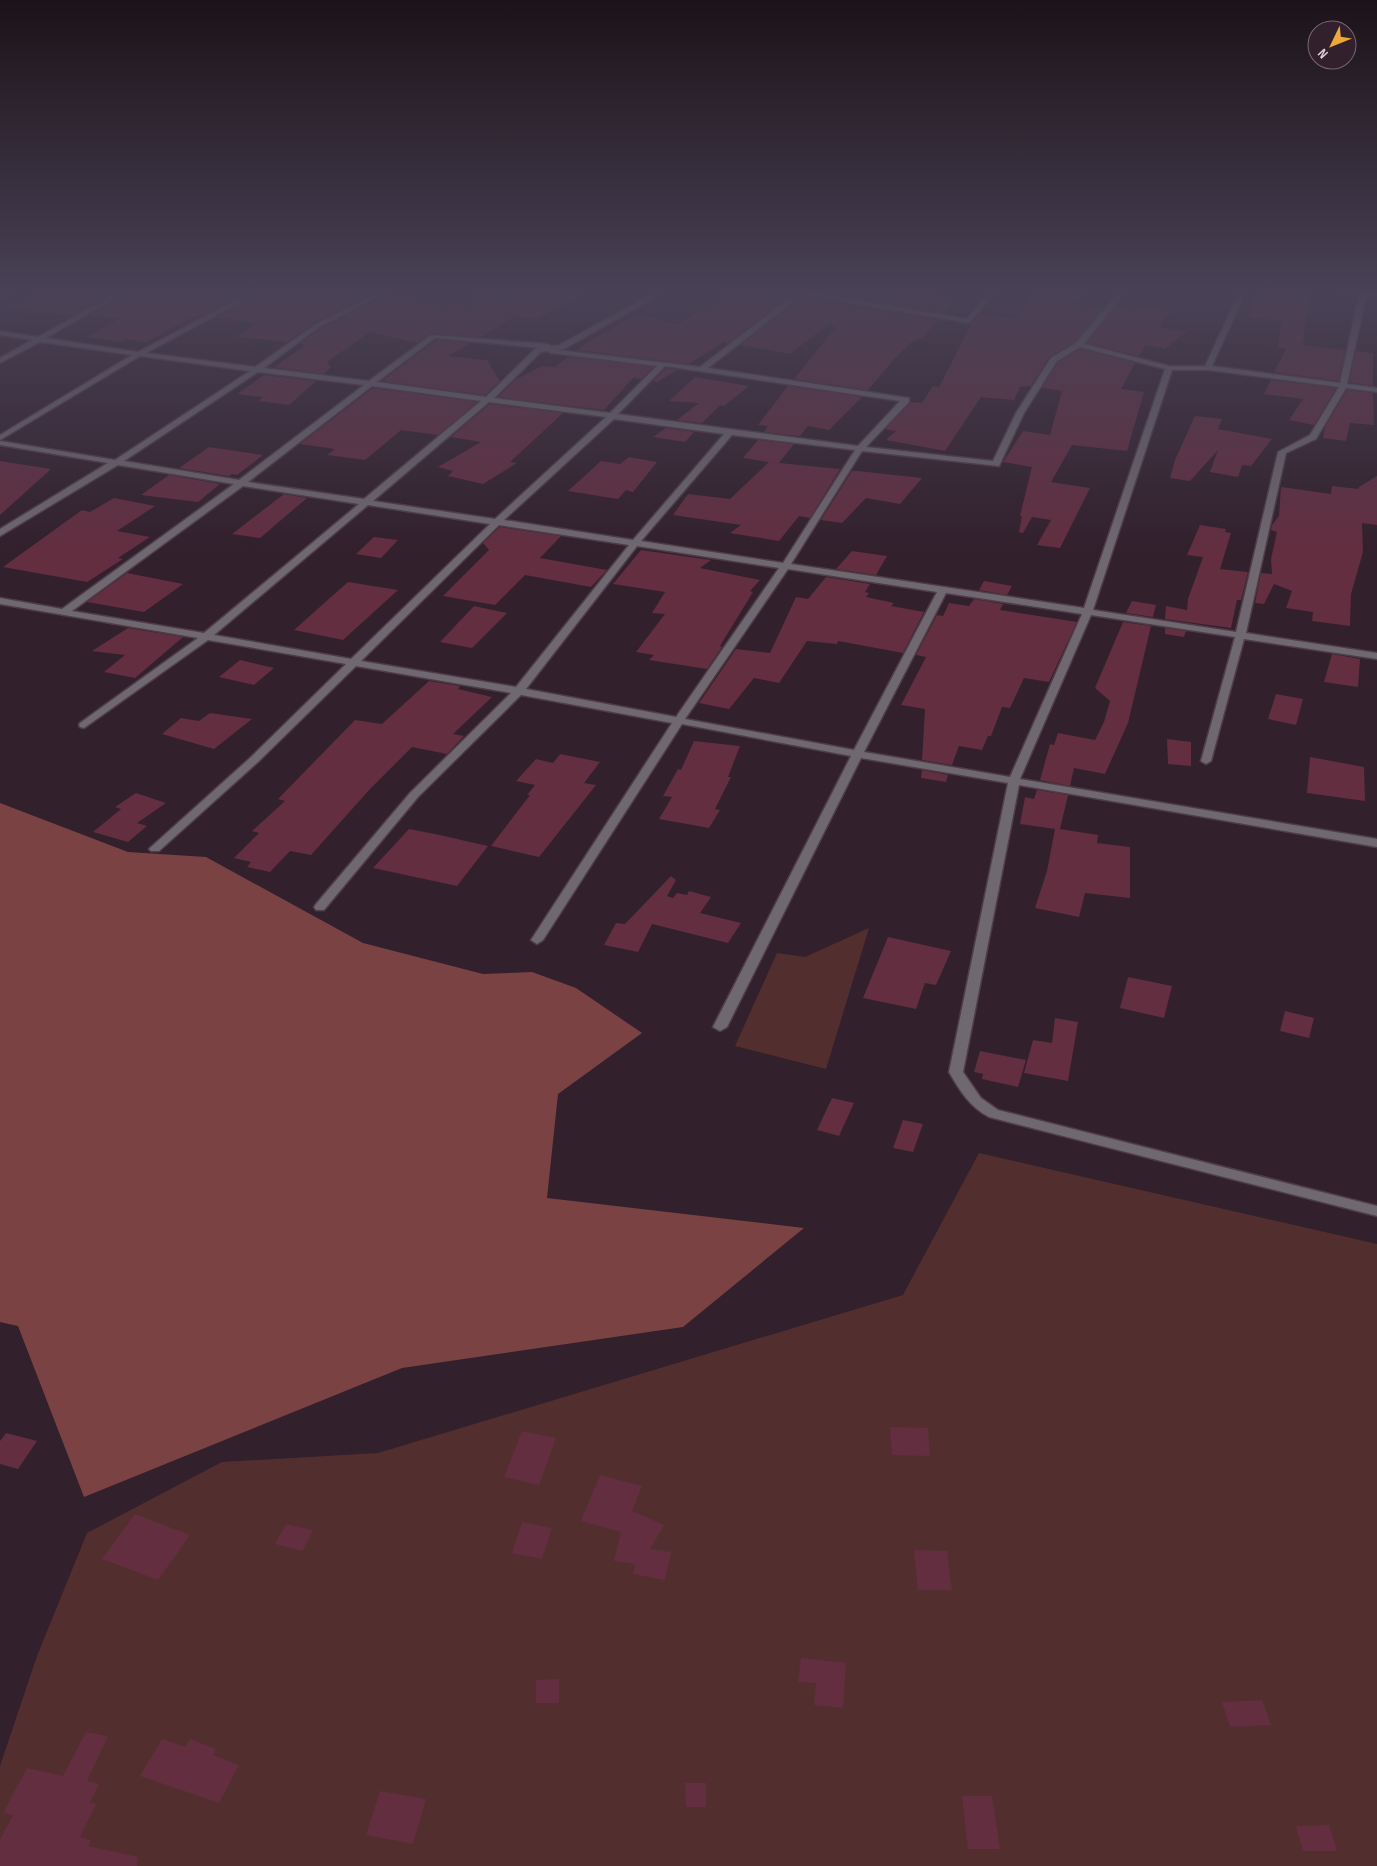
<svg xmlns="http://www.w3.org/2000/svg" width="1377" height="1866" font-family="'Sofia Sans Condensed',sans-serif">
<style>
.green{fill:#532e2f}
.forest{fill:#7b4244}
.building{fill:#622e40}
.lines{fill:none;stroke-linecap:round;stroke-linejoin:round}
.minor-casing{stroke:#4e3c48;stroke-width:3}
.minor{fill:#6f6870;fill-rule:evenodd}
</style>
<rect width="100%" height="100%" fill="#32202c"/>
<g class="green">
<polygon points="869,928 826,1069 735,1046 777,953 805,957"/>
<polygon points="979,1153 1377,1244 1377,1866 0,1866 0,1766 37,1656 87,1533 222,1462 378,1453 903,1295"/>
</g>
<polygon class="forest" points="0,803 128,852 206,857 363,943 483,974 532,972 576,988 642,1033 558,1094 547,1198 804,1228 683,1327 402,1368 84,1497 18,1326 0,1322"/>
<g class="building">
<polygon points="70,289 120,289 73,315 31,312 34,311 8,308 40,290 66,292"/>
<polygon points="132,289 253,289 203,316 199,315 177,325 146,342 126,339 121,342 86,337 121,318 88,316 131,292"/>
<polygon points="267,289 323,289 368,296 314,323 287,342 237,337 257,323 216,318"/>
<polygon points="473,289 593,289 537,319 516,316 481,337 431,333 417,343 370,332 327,362 331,367 324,374 274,367 306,345 300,344 320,329 381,298 400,300 406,298 444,306 451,302 472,306"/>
<polygon points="735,289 772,289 791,295 728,343 724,342 688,364 577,350 593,339 637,315 678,324"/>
<polygon points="803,289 864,289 855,298"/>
<polygon points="876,289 889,289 954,298 943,313 867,300"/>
<polygon points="1035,289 1086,289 1076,304 1103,308 1075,342 1049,357 1031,386 1020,387 1014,400 981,397 945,451 886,440 896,431 885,429 911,402 922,403 933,386 939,387 971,324 979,315 1017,319"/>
<polygon points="1258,289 1309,291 1303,345 1345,350 1339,381 1274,372 1286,349 1278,348 1282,321 1248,317"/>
<polygon points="802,297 937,320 922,339 915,339 898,355 868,390 794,379 835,328 830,323 790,354 741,345"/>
<polygon points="1138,307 1171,311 1158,327 1187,331 1165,349 1145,345 1139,356 1087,343 1114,309 1135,311"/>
<polygon points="436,340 470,343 448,356 487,360 500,381 485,395 382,381"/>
<polygon points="1080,349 1135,363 1121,389 1144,392 1127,451 1072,445 1051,482 1090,488 1060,548 1037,545 1051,520 1032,517 1023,533 1019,532 1022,516 1020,516 1032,467 1003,462 1023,431 1050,435 1062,391 1042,388 1058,362"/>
<polygon points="1356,351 1373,353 1373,386 1349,382"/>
<polygon points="568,357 653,367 641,379 633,378 604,410 498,397 515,380 542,366 555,367"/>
<polygon points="666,368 677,370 657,382 653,381"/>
<polygon points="264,375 316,381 289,405 258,401 263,397 237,394"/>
<polygon points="695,377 749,386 724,406 720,405 702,423 677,420 699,403 669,401"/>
<polygon points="1271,380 1336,388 1314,425 1289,420 1303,399 1264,394"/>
<polygon points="788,386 862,397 829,430 808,426 800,436 764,432 768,426 758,425"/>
<polygon points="373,388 477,402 438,435 401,430 365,460 327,455 335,449 300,444"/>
<polygon points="1347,390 1373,393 1374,425 1350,423 1346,441 1323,438 1325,427"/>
<polygon points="490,404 563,413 510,462 517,463 483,484 448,476 453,471 438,467 481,442 451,437"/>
<polygon points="1195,416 1222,419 1218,429 1272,439 1251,466 1242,465 1238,477 1210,472 1218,450 1190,481 1170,478 1175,460"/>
<polygon points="666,428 694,432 685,442 653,437"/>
<polygon points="758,440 794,444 779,463 840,469 810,518 799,516 779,541 730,533 741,525 673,515 688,494 730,499 769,462 743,458"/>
<polygon points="209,447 263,455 237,475 232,474 229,476 179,468"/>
<polygon points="629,457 657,462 633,492 626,490 618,499 568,491 601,461 620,464"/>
<polygon points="0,461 51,469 0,515"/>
<polygon points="852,471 858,471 922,478 900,504 866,498 842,523 821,520"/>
<polygon points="169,475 220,484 198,502 141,495"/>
<polygon points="1377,476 1377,525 1362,523 1363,552 1351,594 1350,626 1312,621 1313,612 1286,608 1292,591 1274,584 1264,604 1255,603 1261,573 1272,574 1271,559 1277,532 1271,530 1272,525 1279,516 1281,487 1331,494 1332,486 1358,489 1359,487"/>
<polygon points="284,494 307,498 260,538 232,534"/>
<polygon points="114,498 155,506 117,531 150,537 118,558 123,559 87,582 3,567 82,510 90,512"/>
<polygon points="1200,525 1226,529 1225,532 1231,533 1220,569 1248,572 1241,600 1237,600 1231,628 1165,619 1166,606 1187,610 1188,599 1203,557 1187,555"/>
<polygon points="500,527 561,536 540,558 607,570 591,587 525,575 495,605 443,596 489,550 483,543"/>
<polygon points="374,537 398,540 381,558 356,554"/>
<polygon points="641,550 711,560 700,568 760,580 750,591 753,592 720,646 722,647 707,669 649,660 654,655 636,652 665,614 652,613 665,592 613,584"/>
<polygon points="852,551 887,556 876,575 836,569"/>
<polygon points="127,573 183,584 144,612 87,602"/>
<polygon points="826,577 870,584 865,592 869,593 866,597 894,603 891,606 924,612 903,653 838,641 837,644 807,641 779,683 754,678 729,709 699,703 736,649 770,653 796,597 808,599"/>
<polygon points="984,581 1012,586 1007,595 979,590"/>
<polygon points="348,582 398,590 343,640 294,630"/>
<polygon points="974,599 1003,604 1000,610 1077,622 1049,682 1024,678 1010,708 1002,707 991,736 988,736 982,750 959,746 952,765 922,760 925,709 901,705 926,657 916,655 937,615 943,616 949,603 969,606"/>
<polygon points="1132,601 1156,605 1153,617 1126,613"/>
<polygon points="474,606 507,613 472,648 440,642"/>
<polygon points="1123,622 1151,626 1128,723 1105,774 1074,768 1070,786 1040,780 1050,744 1054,745 1058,733 1095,740 1104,722 1110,701 1095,688"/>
<polygon points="128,628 183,637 135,678 104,672 125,655 92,651"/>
<polygon points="1165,628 1186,631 1184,637 1165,634"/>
<polygon points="1332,654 1360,659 1358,687 1324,682"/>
<polygon points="240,660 274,668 254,685 219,677"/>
<polygon points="429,681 460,686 458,689 492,697 453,734 464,736 447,754 412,747 370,789 311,855 290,851 270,872 247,867 251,862 234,858 259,833 252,831 285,801 278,799 355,720 382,724"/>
<polygon points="1276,694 1303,699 1296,725 1268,719"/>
<polygon points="210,713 252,719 214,749 162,734 181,718 199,721"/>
<polygon points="1167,739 1191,742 1191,766 1168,764"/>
<polygon points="694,741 740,746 728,777 731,777 715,809 720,810 709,828 659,819 672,797 663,796 678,769 681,770"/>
<polygon points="560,754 600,762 584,783 596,785 539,857 491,846 530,795 527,795 535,785 516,781 536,759 553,763"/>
<polygon points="1310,757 1364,767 1365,801 1307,793"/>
<polygon points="922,770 948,775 946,782 921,778"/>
<polygon points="1037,790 1068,795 1060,829 1098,835 1097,843 1130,847 1130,898 1085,893 1079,917 1035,908 1047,871 1055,829 1020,824 1025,797 1034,799"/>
<polygon points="136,793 166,803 137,823 147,826 128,842 93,832 121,809 115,807"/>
<polygon points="409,829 435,834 488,846 457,886 373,868"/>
<polygon points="671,876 676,880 667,896 673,898 677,893 687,895 689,891 711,897 700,913 741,923 728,943 652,924 638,952 604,945 616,923 625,924"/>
<polygon points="888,937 951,951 936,985 925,983 916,1009 863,998"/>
<polygon points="1128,977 1172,986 1164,1018 1120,1008"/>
<polygon points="1285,1011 1314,1018 1309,1038 1280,1031"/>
<polygon points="1055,1018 1078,1022 1068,1081 1024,1073 1033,1040 1052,1043"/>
<polygon points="980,1051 1026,1060 1018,1087 982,1079 983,1074 974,1072"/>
<polygon points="832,1098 854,1103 839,1136 817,1130"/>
<polygon points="903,1120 923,1124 913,1152 893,1148"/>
<polygon points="890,1427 928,1428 930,1456 892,1455"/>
<polygon points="522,1431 556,1438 539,1485 504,1477"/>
<polygon points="6,1433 37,1441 18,1469 0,1464 0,1441"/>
<polygon points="600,1475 642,1486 632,1511 664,1525 650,1549 671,1552 665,1580 633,1574 635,1564 614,1561 621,1532 581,1521"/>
<polygon points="135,1514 190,1535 158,1580 102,1559"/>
<polygon points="522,1522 552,1528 542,1559 512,1553"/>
<polygon points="286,1524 313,1530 302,1551 275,1544"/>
<polygon points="914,1550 947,1551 952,1590 918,1590"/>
<polygon points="801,1658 846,1663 843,1708 814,1705 816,1683 798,1682"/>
<polygon points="559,1679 559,1703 536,1703 536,1680"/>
<polygon points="1262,1700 1271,1725 1230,1727 1222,1702"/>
<polygon points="86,1732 108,1736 87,1781 99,1784 90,1802 96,1804 80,1837 91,1840 88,1846 138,1857 137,1866 0,1866 0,1840 13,1815 3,1813 27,1768 63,1776"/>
<polygon points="162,1739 185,1747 190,1739 216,1749 213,1755 239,1765 219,1803 140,1776"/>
<polygon points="685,1783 706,1783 706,1807 686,1807"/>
<polygon points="380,1791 426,1799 413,1844 366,1835"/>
<polygon points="962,1796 992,1796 1000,1849 968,1849"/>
<polygon points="1329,1825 1337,1851 1303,1851 1296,1826"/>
</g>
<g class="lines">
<defs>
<g id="minor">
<polygon points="10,289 19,289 0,299 0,294"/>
<path d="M124,289l6,1 -84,48 92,14 119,-63h8l-119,64 109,14 60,-42 70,-36h9l-75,38 -55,41 105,13 62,-46 117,9 3,2 8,-1 103,-56h8l-106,60 -6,1 142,17 95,-73 -21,-5h16l66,11 11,-11h7l-11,12 104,18 25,-30h7l-30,34 -167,-28 -94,73 201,30v4l-43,45 127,14 23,-48 35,-55 25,-15 45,-54h7l-44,55 85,22h36l36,-77h6l-35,77 128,17 19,-88 -43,-6h25l36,4v4l-11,-1 -19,88 30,4v4l-31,-4 -30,51 -30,14 -40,180 131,20v6l-133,-20 -33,122 -5,3 -5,-3 34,-124 -144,-22 -71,164 357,60v8l-358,-62 -56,287 18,26 17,12 379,96v10l-388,-99c-19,-10 -29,-26 -40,-45l59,-289 -147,-25 -134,269 -7,4 -7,-4 138,-271 -169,-32 -139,216 -6,4 -6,-4 141,-217 -151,-28 -103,102 -94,113h-8l-2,-3 2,-3 94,-111 101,-100 -155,-27 -98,96 -99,89h-8l-2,-2 2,-2 99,-89 96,-94 -138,-24 -124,88 -4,-1 -1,-2 1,-2 118,-85 -198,-34v-6l62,11 172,-125 -116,-19 -118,71v-7l108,-66 -108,-18v-4l115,19 135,-89 -110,-15 -140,84v-5l132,-80 -92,-13 -40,21v-5l32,-18 -32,-5v-4l38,6zM435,338l106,10h-5l-50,49 -109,-15zM1080,347l85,22 -81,239 -293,-44 71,-113 137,15 25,-53 33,-52zM547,351l4,2 106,13 -47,47 -116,-15 47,-46zM665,366l235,35 -42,45 -240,-32zM1172,370h36l131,17 -29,48 -32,17 -42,180 -143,-22zM258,372l106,13 -125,95 -115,-19zM372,386l109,15 -117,98 -116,-17zM489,402l117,15 -111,102 -122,-18zM614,419l110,15 -91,106 -129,-20zM732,435l123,15 -72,113 -142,-22zM243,486l116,18 -155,129 -132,-22zM368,505l122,19 -139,135 -137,-24zM499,525l130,20 -113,142 -155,-26zM637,546l142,22 -103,149 -150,-28zM788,569l149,23 -83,158 -169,-31zM946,593l136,21 -72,163 -146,-25z"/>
</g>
</defs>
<use href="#minor" class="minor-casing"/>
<use href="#minor" class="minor"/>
</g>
<linearGradient id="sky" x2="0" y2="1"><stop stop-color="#1c1218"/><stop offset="0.53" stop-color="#494256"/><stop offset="1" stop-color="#494256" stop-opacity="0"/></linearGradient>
<rect width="1377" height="550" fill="url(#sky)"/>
<g transform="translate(1332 45) rotate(227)"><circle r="24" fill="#32202c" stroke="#776771"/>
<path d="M0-4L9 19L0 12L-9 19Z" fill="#eca93a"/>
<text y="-8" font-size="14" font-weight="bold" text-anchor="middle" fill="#ded1d9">N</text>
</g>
</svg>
